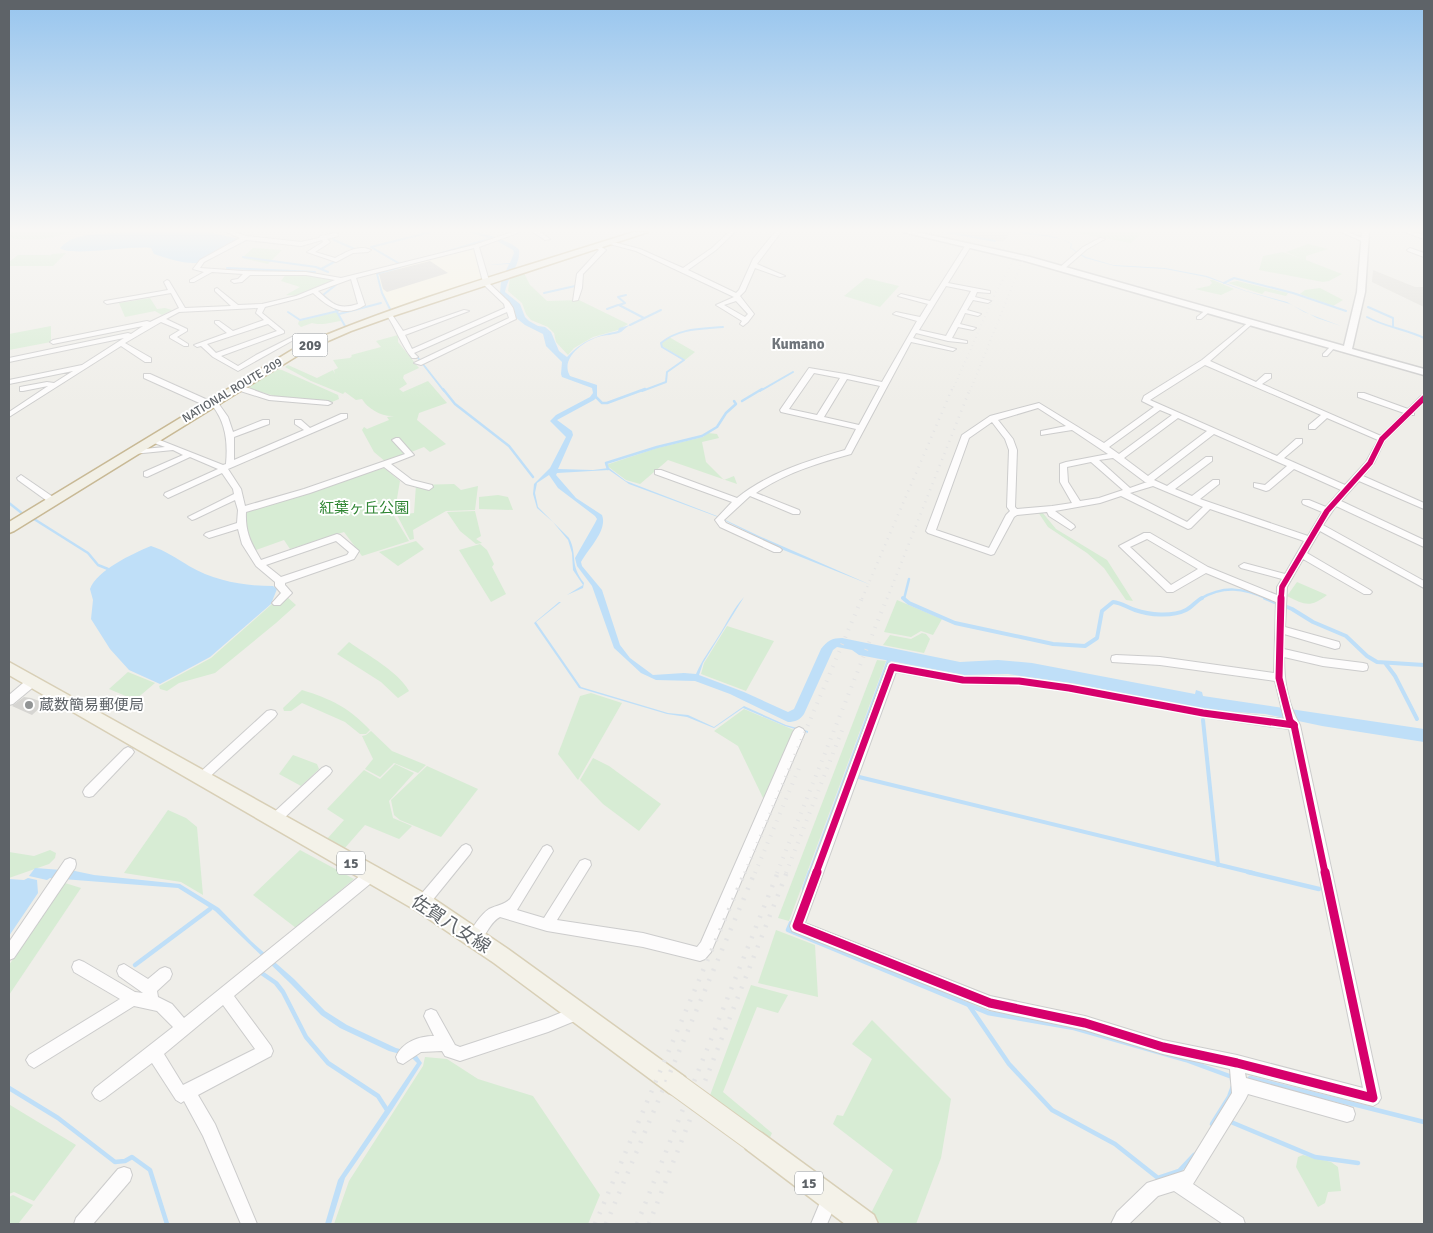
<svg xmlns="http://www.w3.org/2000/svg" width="1433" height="1233" font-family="Signika,'Noto Sans JP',sans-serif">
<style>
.commercial{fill:#f8f4e4}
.industrial{fill:#e0dfda}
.green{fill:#d7ecd4}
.water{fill:#bfdff8}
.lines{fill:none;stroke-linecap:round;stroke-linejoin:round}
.stream-far3{stroke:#bfdff8;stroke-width:2}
.stream-far2{stroke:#bfdff8;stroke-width:2.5}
.stream-far1{stroke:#bfdff8;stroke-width:4}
.stream{stroke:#bfdff8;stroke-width:4.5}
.building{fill:#d6d5d2}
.minor-casing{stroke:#ccc;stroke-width:2}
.tertiary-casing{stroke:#ccc;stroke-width:3}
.primary-casing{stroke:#d8cfb6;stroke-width:3}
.trunk-casing{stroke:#c8b995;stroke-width:3}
.minor{fill:#fdfcfc;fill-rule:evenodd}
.tertiary{fill:#fdfcfc;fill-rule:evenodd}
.primary{fill:#f4f2e9;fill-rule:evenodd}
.trunk{fill:#f2f0e6;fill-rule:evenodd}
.rail-far3{stroke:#e4e4e4;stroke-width:2;stroke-dasharray:0.5 4;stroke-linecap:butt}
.rail-far2{stroke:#e4e4e4;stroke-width:2.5;stroke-dasharray:1 5.5;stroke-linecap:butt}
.rail-far1{stroke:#e4e4e4;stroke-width:4;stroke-dasharray:1 7;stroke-linecap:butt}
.rail{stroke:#e4e4e4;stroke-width:4.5;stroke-dasharray:2 9;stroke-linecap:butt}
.primary-bridge-casing{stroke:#d8cfb6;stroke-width:24;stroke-linecap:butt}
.primary-bridge{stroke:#f4f2e9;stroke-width:22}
.cycleway-far2-casing{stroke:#fff;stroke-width:8}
.cycleway-far1-casing{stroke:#fff;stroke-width:10}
.cycleway-casing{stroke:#fff;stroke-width:12}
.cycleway-far2{stroke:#d6006c;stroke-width:5.5}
.cycleway-far1{stroke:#d6006c;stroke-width:7}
.cycleway{stroke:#d6006c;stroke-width:9}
.poi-dot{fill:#919495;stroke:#fff;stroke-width:2}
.labels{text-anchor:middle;stroke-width:4;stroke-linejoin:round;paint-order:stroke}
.far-street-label{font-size:12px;fill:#5e6368;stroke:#fff}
.shield{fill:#fff;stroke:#8e9295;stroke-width:1}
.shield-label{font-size:14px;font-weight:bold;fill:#5e6368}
.far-quarter-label{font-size:15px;font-weight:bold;fill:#6f757b;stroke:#fff}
.park-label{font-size:15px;fill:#308634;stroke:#fff}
.poi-label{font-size:15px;fill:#5e6368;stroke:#fff;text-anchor:start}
.near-street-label{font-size:18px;fill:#5e6368;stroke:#fff}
</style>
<rect width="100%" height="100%" fill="#efeee9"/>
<polygon class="commercial" points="471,248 475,248 483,281 390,312 375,274"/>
<g class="industrial">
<polygon points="947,232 1011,232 1003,242"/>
<polygon points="1373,270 1415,287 1424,287 1424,307 1372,282"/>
</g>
<g class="green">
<path d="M9,232h59c-19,9 -39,8 -59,6z"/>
<polygon points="1072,232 1142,232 1131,243"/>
<polygon points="1308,244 1328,249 1306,256 1306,260 1342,274 1329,281 1323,282 1259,270 1263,256 1283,252 1302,259 1286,252"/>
<polygon points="253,248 282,250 268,264 242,258"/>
<polygon points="66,253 53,266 9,266 9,262 18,255 50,255 42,260 52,254"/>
<polygon points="287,273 323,275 339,280 299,296 286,295 300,287 281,281"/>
<polygon points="524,273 530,285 547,301 579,300 628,324 618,330 593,337 574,348 568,355 556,342 554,333 548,327 531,320 526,314 522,303 508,291 510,278"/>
<polygon points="866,278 899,286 880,307 844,296"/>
<polygon points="1210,280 1213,280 1234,289 1221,295 1195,289 1209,286 1212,283"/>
<polygon points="1237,281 1288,293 1286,296 1265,291 1262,294 1228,283"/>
<polygon points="1320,288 1343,300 1333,306 1300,294 1305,290"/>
<polygon points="150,298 157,309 165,308 172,310 162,315 155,311 125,317 119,303"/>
<path d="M337,312l4,9c-8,1 -20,5 -29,2l-11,4 -3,-3 1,-3z"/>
<polygon points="51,326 51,342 9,350 9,334"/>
<path d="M398,335v7l21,26 -15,7 -1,3 4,6 -8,5 4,3 25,-11 19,22 -28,10 -2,7 29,24 -16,8 -6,-5 -38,15 -12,-10 -12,-22 2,-3 3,2 22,-9 -2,-3 7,-1c-12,1 -26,-7 -32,-17l-6,1 -11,-8 -2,2 -32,-13 -26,-14 3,-2 29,13 16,-8 2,4 -1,-4 4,-2 -5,-8 17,-2 2,-2 -1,-1 30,-8 -5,-6z"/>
<polygon points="669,337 695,352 685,360 662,346 662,343"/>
<polygon points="274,369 282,370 338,395 339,399 332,402 281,398 245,387"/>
<polygon points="708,433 717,434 719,438 702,442 706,462 724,480 734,476 737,484 668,460 640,484 626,480 606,465 657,448 703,437"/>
<polygon points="384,468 400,481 394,516 409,541 362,556 344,532 290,549 284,540 253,551 245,533 244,513"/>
<polygon points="454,484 461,490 478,486 475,510 446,511 413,530 414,539 410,540 397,515 414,513 416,485"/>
<polygon points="498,495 508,497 513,510 479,509 479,497"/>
<polygon points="475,511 481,536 476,539 482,543 476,544 460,531 447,512"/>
<polygon points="1038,512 1042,512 1056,529 1107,560 1133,601 1126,600 1104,568 1087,553 1048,527"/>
<polygon points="416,541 424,549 398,566 379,552"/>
<polygon points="480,544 487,550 494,564 492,567 506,594 491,602 459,550"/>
<path d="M1297,582l30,13c-17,13 -22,10 -40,1z"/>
<polygon points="286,596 296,605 276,623 215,673 179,683 167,691 160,689 159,686 211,658 272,604 277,605"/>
<polygon points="897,600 942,619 933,635 921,631 911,637 884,632"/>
<polygon points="727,626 774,641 746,691 701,674 704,663"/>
<polygon points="922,633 926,634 930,639 924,653 883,645 890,635 911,639"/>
<path d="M349,642c18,13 49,29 60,49l-11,7 -17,-16 -44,-28z"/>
<polygon points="877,660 886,661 789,921 778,918"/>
<polygon points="128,672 155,683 135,700 109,689"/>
<path d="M302,690c29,9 46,17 68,40l-4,4h-6l-15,-12 -43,-19 -11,8h-7l-1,-3z"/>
<polygon points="591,693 622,703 578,780 558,754 580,696"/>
<polygon points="744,709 794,730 764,800 738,746 714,731"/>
<polygon points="371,731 392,751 426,765 418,773 394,763 380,777 365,769 373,759 362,736 366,735"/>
<polygon points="293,755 317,764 319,769 301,786 279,774"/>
<polygon points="593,758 609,766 661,804 639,831 603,804 580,780"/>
<polygon points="395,764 414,773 389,801 393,818 412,826 399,839 365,825 344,849 327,839 344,820 327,809 364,770 380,779"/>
<polygon points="427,766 478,789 441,837 400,820 394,815 391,800"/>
<polygon points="168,810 186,818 197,827 203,895 181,882 124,873"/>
<polygon points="50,850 56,853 55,858 49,864 9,878 9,852 34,856"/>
<polygon points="300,850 354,879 296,928 253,895"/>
<polygon points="65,883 81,888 9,995 9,965"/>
<polygon points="776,930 815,945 818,997 758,983"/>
<polygon points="751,985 788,995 778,1013 757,1007 723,1092 772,1133 767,1144 709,1098"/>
<polygon points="872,1020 951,1099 941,1158 916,1224 880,1224 869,1217 893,1170 833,1124 837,1115 843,1116 872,1059 852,1044"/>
<polygon points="425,1057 447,1059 478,1079 533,1096 600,1195 588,1224 334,1224 349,1181 423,1066"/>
<polygon points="9,1101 10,1105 76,1145 34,1201 14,1192 9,1194"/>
<polygon points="1303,1155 1331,1162 1338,1167 1341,1191 1328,1192 1325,1203 1318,1207 1296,1167 1298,1157"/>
<polygon points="13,1195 33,1205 18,1224 9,1224 9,1197"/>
</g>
<g class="water">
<path d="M130,232h77l33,7 -43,24c-13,1 -31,-5 -43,-9l-3,-6c-20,-3 -80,9 -91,0 16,-18 48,-13 70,-16z"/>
<path d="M468,232c14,0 42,8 51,18 2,14 -11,26 -14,42l15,12 5,13 4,4 9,5 7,1 6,5 8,19 8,6c16,-17 29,-21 51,-26l1,-3 11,-3c-4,2 -6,5 -9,7 -6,3 -17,3 -23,5 -16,5 -38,22 -28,39l27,9v12l-3,3 -37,20 15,11 1,4 -15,34 35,1 16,-2 17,13 91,35 42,20 112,49 -90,-36 -63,-32 -89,-33 -20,-14 -52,3 -1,2 20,23 26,17c6,15 -14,34 -21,47l1,4 20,24 18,55 10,13 23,17 31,-2 12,1c6,-14 14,-24 22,-37 9,-14 15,-28 26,-40l-41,66 -4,12 45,17 44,20 6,-3 27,-60c6,-8 11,-11 21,-11l118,24 38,-2 34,3 163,31 1,-4 6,2 1,4 221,33v13l-102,-16 -57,-12 -59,-4 -129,-26 -69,-10 -44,1 -105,-20 -7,-5 -15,-3 -4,3 -29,64c-4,6 -9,8 -16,8l-58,-28 -35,-13 -39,-1 -15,-7 -27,-25 -22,-62 -15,-20 -2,-8 20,-35 2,-4 -2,-3 -37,-28 -9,-13 -12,8 -2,10 3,14 31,31c9,17 0,26 15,45l-1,5 -16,7 16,-10 -10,-15 -1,-17 -4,-13 -15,-18 -16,-14 -4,-14 1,-10 16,-16 16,-31 -16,-16 6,-6 34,-18 3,-4 -1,-5 -30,-11 -1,-3 1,-12 -16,-16 -3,-12 -18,-9 -10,-8 -5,-14 -10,-10 1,-11 8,-18 -22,1 23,-2 4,-10 -1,-3 -18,-10z"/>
<path d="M1029,234c13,-1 32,3 43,10l-1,4 15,9 27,8 52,3 42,8 39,15 41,11 17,10 37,14 -24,-8 -27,-14 -45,-13 -39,-14 -41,-8 -50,-3 -30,-8 -15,-10 1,-4 -9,-5z"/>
<path d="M151,546c15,5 25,12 38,20 26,15 54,20 84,20l4,3 -6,15 -61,53 -50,27 -31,-14 -19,-21 -19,-30 2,-19 -3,-11c7,-19 42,-35 61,-43z"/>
<polygon points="559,602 561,602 536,622 581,687 668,713 688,715 714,727 744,706 786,725 808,731 808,733 785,726 743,708 714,728 687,717 667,714 579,688 534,623"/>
<polygon points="35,868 75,871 94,875 180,884 219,908 251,941 294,979 325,1011 347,1025 396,1048 415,1053 422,1063 392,1110 345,1178 331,1224 325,1224 338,1180 417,1063 411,1057 389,1051 340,1028 321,1015 291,984 215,911 178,888 50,878 47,880 29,876"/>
<polygon points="28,878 37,880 38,893 9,936 9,879 24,880"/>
</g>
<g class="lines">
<g class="stream-far3">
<polyline points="330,232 334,240 357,250"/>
<polyline points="946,232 995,241"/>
<polyline points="1022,232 1031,234"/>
<polyline points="442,253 489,239"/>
<polyline points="243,257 316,267 328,272"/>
<polyline points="400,264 371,247 431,232"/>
<polyline points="227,268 315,272"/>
<polyline points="321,269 338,260"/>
<polyline points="1224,283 1234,278 1293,293 1346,311"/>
<polyline points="337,284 323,295 332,303 345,326"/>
<polyline points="544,293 575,286"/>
<polyline points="626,295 618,297 625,303 619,305 644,318"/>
<polyline points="1368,307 1393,318 1393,327"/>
<polyline points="607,309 618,305"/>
<polyline points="391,311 382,293 377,274 400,267"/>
<polyline points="288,312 300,320 338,311"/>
<polyline points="339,314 381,303"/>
<path d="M1367,317c18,10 38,12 57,21"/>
<polyline points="630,325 661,310"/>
<polyline points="415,354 444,391"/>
<path d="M642,391l24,-9 1,-10 17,-12 -22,-13 -1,-4c18,-15 40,-14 62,-16"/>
<polyline points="760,391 793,372"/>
</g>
<g class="stream-far2">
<polyline points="443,389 455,404 509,446 533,477"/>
<polyline points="595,396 602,403 607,403 645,389"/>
<polyline points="742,401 762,389"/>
<polyline points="608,469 606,463 657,447 702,436 717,427 726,413 736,404 734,401"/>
<polyline points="9,503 23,514"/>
<polyline points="34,519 88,553 98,565 108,569"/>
<polyline points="904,599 909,579"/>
<path d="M1200,599c24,-14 43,-11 68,0"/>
</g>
<g class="stream-far1">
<path d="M903,598l6,5 46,20 98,21 32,2 12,-8 5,-27 11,-9c9,1 13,5 22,8 14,5 37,7 51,0 6,-3 10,-9 16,-12"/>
<polyline points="1265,598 1292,609 1313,622 1346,636 1367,656 1377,662 1424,665"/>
<polyline points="1386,664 1395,676 1417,719"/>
<polyline points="1203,720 1218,865"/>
<polyline points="855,776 1253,873"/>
<polyline points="810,873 889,660"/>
</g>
<g class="stream">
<polyline points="1248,872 1319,889"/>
<polyline points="804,889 810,872"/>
<polyline points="791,923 788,930 988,1013 1074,1028 1186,1060 1232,1077 1232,1080"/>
<polyline points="135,965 210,909"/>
<polyline points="263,974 276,983 283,992 306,1037 328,1063 378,1096 387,1110"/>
<polyline points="968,1004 1009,1064 1052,1110 1115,1144 1158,1178 1179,1171 1194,1155"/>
<polyline points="1250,1078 1424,1122"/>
<polyline points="9,1088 58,1118 115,1162 125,1161 132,1157 150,1170 167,1224"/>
<polyline points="1231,1122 1315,1157 1358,1163"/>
<polyline points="1212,1124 1229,1097 1233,1086"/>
</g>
</g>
<g class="building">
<polygon points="430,261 448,273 387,292 383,289 379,274"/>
<polygon points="24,697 31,698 45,703 32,715 12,706"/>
</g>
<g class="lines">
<defs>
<g id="minor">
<path d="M226,232h8l12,4 55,6 18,-4 1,-2 16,-3 2,1v2l-11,3 3,3 -1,1 -14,9 20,6c11,-6 24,-14 36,-8l-3,2 -15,1 -17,9 -29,-10 16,-10 -1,-2 -21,6 -55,-6 -42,22 -4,6 43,3 63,1 35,6 133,-33 38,-13h8l-41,15 11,37 19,18 4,6 3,11 -95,46 -7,-2 95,-45 -2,-6 -93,41 4,4 -2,1h-4c-11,-13 -16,-30 -26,-44l1,-1h4l12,18 61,-21 5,1 -64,24 7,14 93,-41 -1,-4 -22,-21 1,-1 -9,-34 -118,30 9,27c-20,13 -36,3 -52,-12l-13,5 -35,9 -3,6 22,18v2l-63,23 17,10 18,-11 36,-18 5,1 -59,33 -25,-14 -12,-11 -4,1 -3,-2 33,-12 -12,-10v-2h4l14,10 31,-11 -8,-7 2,-5 -79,4 -13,7 21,10v2l-10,6 11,7v2h-4l-14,-8v-2l10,-6 -19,-8 -36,21 26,15v4h-6l-24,-16 -112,71v-5l39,-26 -25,5h-3v-4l27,-5 7,1 19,-12 -64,13v-4l73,-15 42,-27 -115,24v-4l119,-25 3,1 12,-8 -90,18 -3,-2 3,-2 94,-19 3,1 29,-14 -8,-15 -64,11 -3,-2 1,-1 63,-11 -4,-8 3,-2 2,1 16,27 46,-2 -16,-15v-2l2,-1 21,17 24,-1 34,-8 39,-16 -29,-5h-56l-8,7 -8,1 -3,-2 1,-1 6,-1 5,-5 -31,-2 -18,10h-4v-2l14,-8 -11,-3 7,-9 40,-22zM351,279l7,25c-19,6 -25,1 -40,-13zM268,324l9,7 -61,22 -9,-9z"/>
<polygon points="533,232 540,232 550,239 545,240"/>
<path d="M729,232h6l-19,18 -28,20 48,23 3,-3 14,-31 22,-27h6l-24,32 28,12 -5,1 -25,-9 -10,23 -5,5 14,18 -6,8 -5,4 -3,-2 2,-3 -26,-16 18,-8 -98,-46 -30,-8 3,-2 31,8 43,19 29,-20zM736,301l12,13 -3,3 -21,-12z"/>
<polygon points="1341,232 1348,232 1369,241 1364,242"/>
<polygon points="1405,232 1413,232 1424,235 1424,239"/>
<polygon points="1100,238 1105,239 1087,249 1063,270 1059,270 1059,268 1083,247"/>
<path d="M968,244l3,2 -23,37 42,8v2l-13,-1 -2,5 16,4 -3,2 -15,-3 -6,10 14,4 -3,2 -13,-3 -5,11 16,4 -3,2 -15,-3 -6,11 15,3v2l-19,-2 -32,-8 -3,5 43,11 -3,2 -42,-9 -60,112c-33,9 -66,19 -95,39l43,17 1,2 -1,2h-6l-43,-18 -26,24 2,3 54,25 2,2 -2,2h-6l-54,-25 -5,-7 17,-18 -77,-28v-4h6l76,28c31,-25 70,-37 108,-48l11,-21 -75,-17 -1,-2 29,-42 36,6 37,8 35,-61 -24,-7 3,-2 24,5 8,-13 -30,-8 3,-2 29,7 35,-55zM946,286l25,5 -25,45 -27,-6zM814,373l26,5 -23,37 -28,-6zM847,379l33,7 -21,39 -35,-8z"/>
<polygon points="596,246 600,246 606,250 583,274 582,288 578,300 573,301 577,274 599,250 596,248"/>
<polygon points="1410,248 1424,253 1424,257 1408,251 1407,250"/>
<polygon points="1207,309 1209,310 1209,312 1201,319 1197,319 1197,317"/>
<path d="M1250,321l3,2 -1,1 -42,37 46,21 9,-8h6v4l-9,6 119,52 23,-23 -46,-16v-4h6l44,16 13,-13h3v6l-10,10v3h-3l-26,25 -11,23 -11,13 61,27v6l-65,-28 -18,20 83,39v7l-88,-41 -13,19 101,56v7l-104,-57 -13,22 63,37 2,2 -2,2h-6l-61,-35 -16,28 -2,40 54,15 1,3 -1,3 -4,1 -51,-15v15l39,9 40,5 4,1 1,3 -1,3 -4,1 -40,-5 -39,-9c0,23 4,48 16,68l81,373 -3,5 -5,3 -128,-33 1,5 101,28 6,2 2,6 -2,6 -6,2 -99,-28 -3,6 -52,84 50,34 2,6h-22l-49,-33 -16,5 -29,28h-18l6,-12 30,-29 37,-12 48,-78 -2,-24 -67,-15 -78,-24 -95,-20 -198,-79 -2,-5 98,-262 4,-1 71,13 56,1 50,7 134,25 81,10 -9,-38 -115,-16 -48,-3 -1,-3 1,-3 4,-1 44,2 114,16 2,-71 -70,-29 -33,19h-6l-48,-46 25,-13h6l58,34 69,28v-8l5,-8 -41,-11 -2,-2 5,-3 41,11 19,-33 -94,-32 -19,19 -3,1 -67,-33 -21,7 -45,8 19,14 1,2 -4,3 -22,-14 -2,-4 -30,3 -3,2 -20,37 -3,1 -63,-22 -2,-2 36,-96 28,-19 49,-13 65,40 50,-36 -12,-6 2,-5 58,-36zM1205,365l116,50 -12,10v4h6l12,-11 51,22 -12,22 -21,23 -61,-27 18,-15v-4h-6l-19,17 -127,-56zM1038,408l28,18 -25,5v4l31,-5 36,24 -42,8 -6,2v18l12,21 -20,3 -35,3 -2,-2 2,-57 -4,-11 -15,-19zM1160,410l12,5 -53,39 -10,-7zM1178,418l29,13 -59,45 -24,-18zM992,422l13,17 4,11 -2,57 3,4 -4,4 -17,33 -53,-18 33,-92zM1214,434l73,32 -22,19 -11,-2v4l12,4 3,-1 25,-21 47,21 -15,17 -17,-7h-6l-1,2 1,2 19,8 -14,24 -108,-37 19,-15v-4h-6l-21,16 -17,-7 37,-28v-4h-6l-39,29 -13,-6zM1113,458l32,24h2l-17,6 -31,-28zM1091,462l32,28 -24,8 -19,3 -12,-19 -1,-15zM1153,486l50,21 -16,15 -57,-29zM1147,539l51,30 -27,16 -41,-38zM896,672l67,12 56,1 50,7 134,25 86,12 74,359 -126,-33 -74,-15 -78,-24 -95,-20 -185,-73z"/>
<polygon points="1333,344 1336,346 1335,347 1327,356 1323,356 1323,354"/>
<path d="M144,374h6l60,27 6,-1 12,17 5,15 30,-12h6v4l-35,13v23l70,-30 -9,-6v-4h6l9,8 31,-14h6v4l-119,51 13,20 4,17 59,-17 101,-35 -13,-14 4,-2h3l15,17 -23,9 21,16 20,5 1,2 -4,3 -23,-6 -22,-17 -74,26 -64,19c-1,20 5,31 15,48l76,-26 3,1 19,16 -5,8 -69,24v2l7,8 -12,12h-6l-2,-2 9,-10 -6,-7v-4l-19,-16 -14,-22 -4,-15 -29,9 -5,-3 2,-2 31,-10 1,-13 -3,-10 -40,19 -3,1 -4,-3 46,-23 -1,-5 -11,-16 -54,25 -4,-3 1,-2 53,-24 -28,-12 -43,20 -3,-1v-4l39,-17 -10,-5 -40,4 -4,-2 4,-2 32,-3 -16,-6 -1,-2 4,-2 71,28 3,-1c2,-22 0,-41 -14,-59l-6,1 -62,-28zM336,541l13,11 -2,3 -66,22 -15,-12z"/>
<polygon points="234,385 240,385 270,396 328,401 332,403 328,405 269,400 234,389"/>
<polygon points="21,475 56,499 57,501 56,503 50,503 18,480 17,478"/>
<polygon points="33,677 37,678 38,681 37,684 13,704 9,705 9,695 29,678"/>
<polygon points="271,710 275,711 277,714 275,717 205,781 201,783 197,781 195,778 197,775 267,711"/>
<path d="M799,727l4,2 2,3 -94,220 -6,7 -5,2 -57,-14 -96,-16 -47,-14c-12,6 -14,23 -26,28l-5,-2 -2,-5c4,-9 14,-24 22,-29 8,-4 15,-4 21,-10l33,-52 4,-2 4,2 2,4 -36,59 27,8 36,-57 5,-2 5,2 1,4 -34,55 86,13 54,14 4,-5 92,-210 2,-3z"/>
<polygon points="128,747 132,749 134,752 132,755 93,796 89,797 85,796 83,792 85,788 124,749"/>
<polygon points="326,766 330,768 332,771 330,774 279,823 275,824 271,823 269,819 271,815 322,768"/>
<polygon points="466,844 470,846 472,850 470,854 427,907 422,909 417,907 415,903 417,899 462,846"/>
<polygon points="70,858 75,860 76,864 75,868 14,958 9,960 9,942 65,860"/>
<path d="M371,869l5,2 1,4 -1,4 -142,117 37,50 2,5 -2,5 -73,39 17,29 42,100h-16l-38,-88 -19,-35 -3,2 -5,-3 -24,-37 -47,35 -5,3 -5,-3 -3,-5 3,-5 78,-61 -16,-16 -23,-5 -95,59 -5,3 -5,-3 -3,-5 3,-5 91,-56 -46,-27 -2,-5 2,-5 5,-2 5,2 51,30 8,1 -24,-17 -2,-5 2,-5 5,-2 24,15 12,-10 5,-2 5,2 2,5 -2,5 -13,12 1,6 14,7 12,14 182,-147zM223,1005l32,44 -72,36 -19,-31z"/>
<path d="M577,1006l5,2 2,5 -2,5 -34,14 -88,29 -15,-5 -3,-5 -21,1 -18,12 -5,-2 -2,-5c6,-15 23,-21 38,-21l-10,-20 2,-5 5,-2 5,2 19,34 5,2 88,-29z"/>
<polygon points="124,1167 130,1169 132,1175 130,1181 93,1224 74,1224 76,1218 118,1169"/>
<polygon points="830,1191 836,1193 838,1199 827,1224 811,1224 824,1193"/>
</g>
<polygon id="tertiary" points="903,232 916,232 1030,257 1344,346 1357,292 1362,232 1369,232 1365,292 1352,349 1424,369 1424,375 1025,261"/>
<g id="primary">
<polygon points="9,662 431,897 508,949 685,1077 688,1085 685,1093 677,1096 669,1093 494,963 417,911 9,675"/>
<polygon points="754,1129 762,1133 874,1215 878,1224 845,1224 746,1149 742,1141 746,1133"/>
</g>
<path id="trunk" d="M634,232h14l-255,84 -42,15 -46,20 -291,180 -5,2v-11l288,-175c109,-47 224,-79 337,-115z"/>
</defs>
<use href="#minor" class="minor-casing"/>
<use href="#tertiary" class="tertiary-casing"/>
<use href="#primary" class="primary-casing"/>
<use href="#trunk" class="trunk-casing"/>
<use href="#minor" class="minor"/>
<use href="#tertiary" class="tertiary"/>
<use href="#primary" class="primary"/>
<use href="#trunk" class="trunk"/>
<g class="rail-far3">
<polyline points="952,391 996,292 1029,232"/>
<polyline points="970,391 1024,257 1037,232"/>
</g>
<g class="rail-far2">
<polyline points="862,599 952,389"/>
<polyline points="887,599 970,389"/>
</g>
<g class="rail-far1">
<polyline points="745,873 862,598"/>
<polyline points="755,873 799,768"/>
<polyline points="777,873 887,598"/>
<polyline points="786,873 843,728"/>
</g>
<g class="rail">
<polyline points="595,1224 745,872"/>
<polyline points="606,1224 755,872"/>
<polyline points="637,1224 778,872"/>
<polyline points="649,1224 787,872"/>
</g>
<defs>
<polyline id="primary-bridge" points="677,1085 754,1141"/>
</defs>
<use href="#primary-bridge" class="primary-bridge-casing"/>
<use href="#primary-bridge" class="primary-bridge"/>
<defs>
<polyline id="cycleway-far2" points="1281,599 1282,587 1327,511 1370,463 1382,439 1424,398"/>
<g id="cycleway-far1">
<polyline points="1281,598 1279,678 1290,721 1294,725"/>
<polyline points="1294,725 1325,873"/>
<polyline points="816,873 892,667 963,680 1019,681 1069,688 1203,713 1294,725"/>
</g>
<polyline id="cycleway" points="817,872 797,926 990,1003 1085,1023 1163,1047 1237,1063 1373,1098 1325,872"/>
</defs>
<use href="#cycleway-far2" class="cycleway-far2-casing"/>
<use href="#cycleway-far1" class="cycleway-far1-casing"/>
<use href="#cycleway" class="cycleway-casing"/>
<use href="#cycleway-far2" class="cycleway-far2"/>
<use href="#cycleway-far1" class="cycleway-far1"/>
<use href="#cycleway" class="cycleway"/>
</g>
<linearGradient id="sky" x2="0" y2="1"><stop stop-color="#97c5ee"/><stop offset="0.57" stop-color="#f8f7f5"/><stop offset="1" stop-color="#f8f7f5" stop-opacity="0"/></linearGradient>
<rect width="1433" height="404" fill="url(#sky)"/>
<circle class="poi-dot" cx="29" cy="705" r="5"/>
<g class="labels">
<g class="far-street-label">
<text transform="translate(232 390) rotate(-31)" y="4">NATIONAL ROUTE 209</text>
</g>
<g class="shield">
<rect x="292.5" y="333.5" width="35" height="23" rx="4"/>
<rect x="337" y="851.5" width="28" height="23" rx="4"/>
<rect x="795" y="1171.5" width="28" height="23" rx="4"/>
</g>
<g class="shield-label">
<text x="310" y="350">209</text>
<text x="351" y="868">15</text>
<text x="809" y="1188">15</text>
</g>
<g class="far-quarter-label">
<text x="798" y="349">Kumano</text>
</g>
<g class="park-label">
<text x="364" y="513">紅葉ヶ丘公園</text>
</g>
<g class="poi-label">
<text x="39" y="710">蔵数簡易郵便局</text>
</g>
<g class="near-street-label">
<text transform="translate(451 924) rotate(33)" y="6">佐賀八女線</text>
</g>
</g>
<rect width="1433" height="1233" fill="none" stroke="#5e6368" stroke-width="20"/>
</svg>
